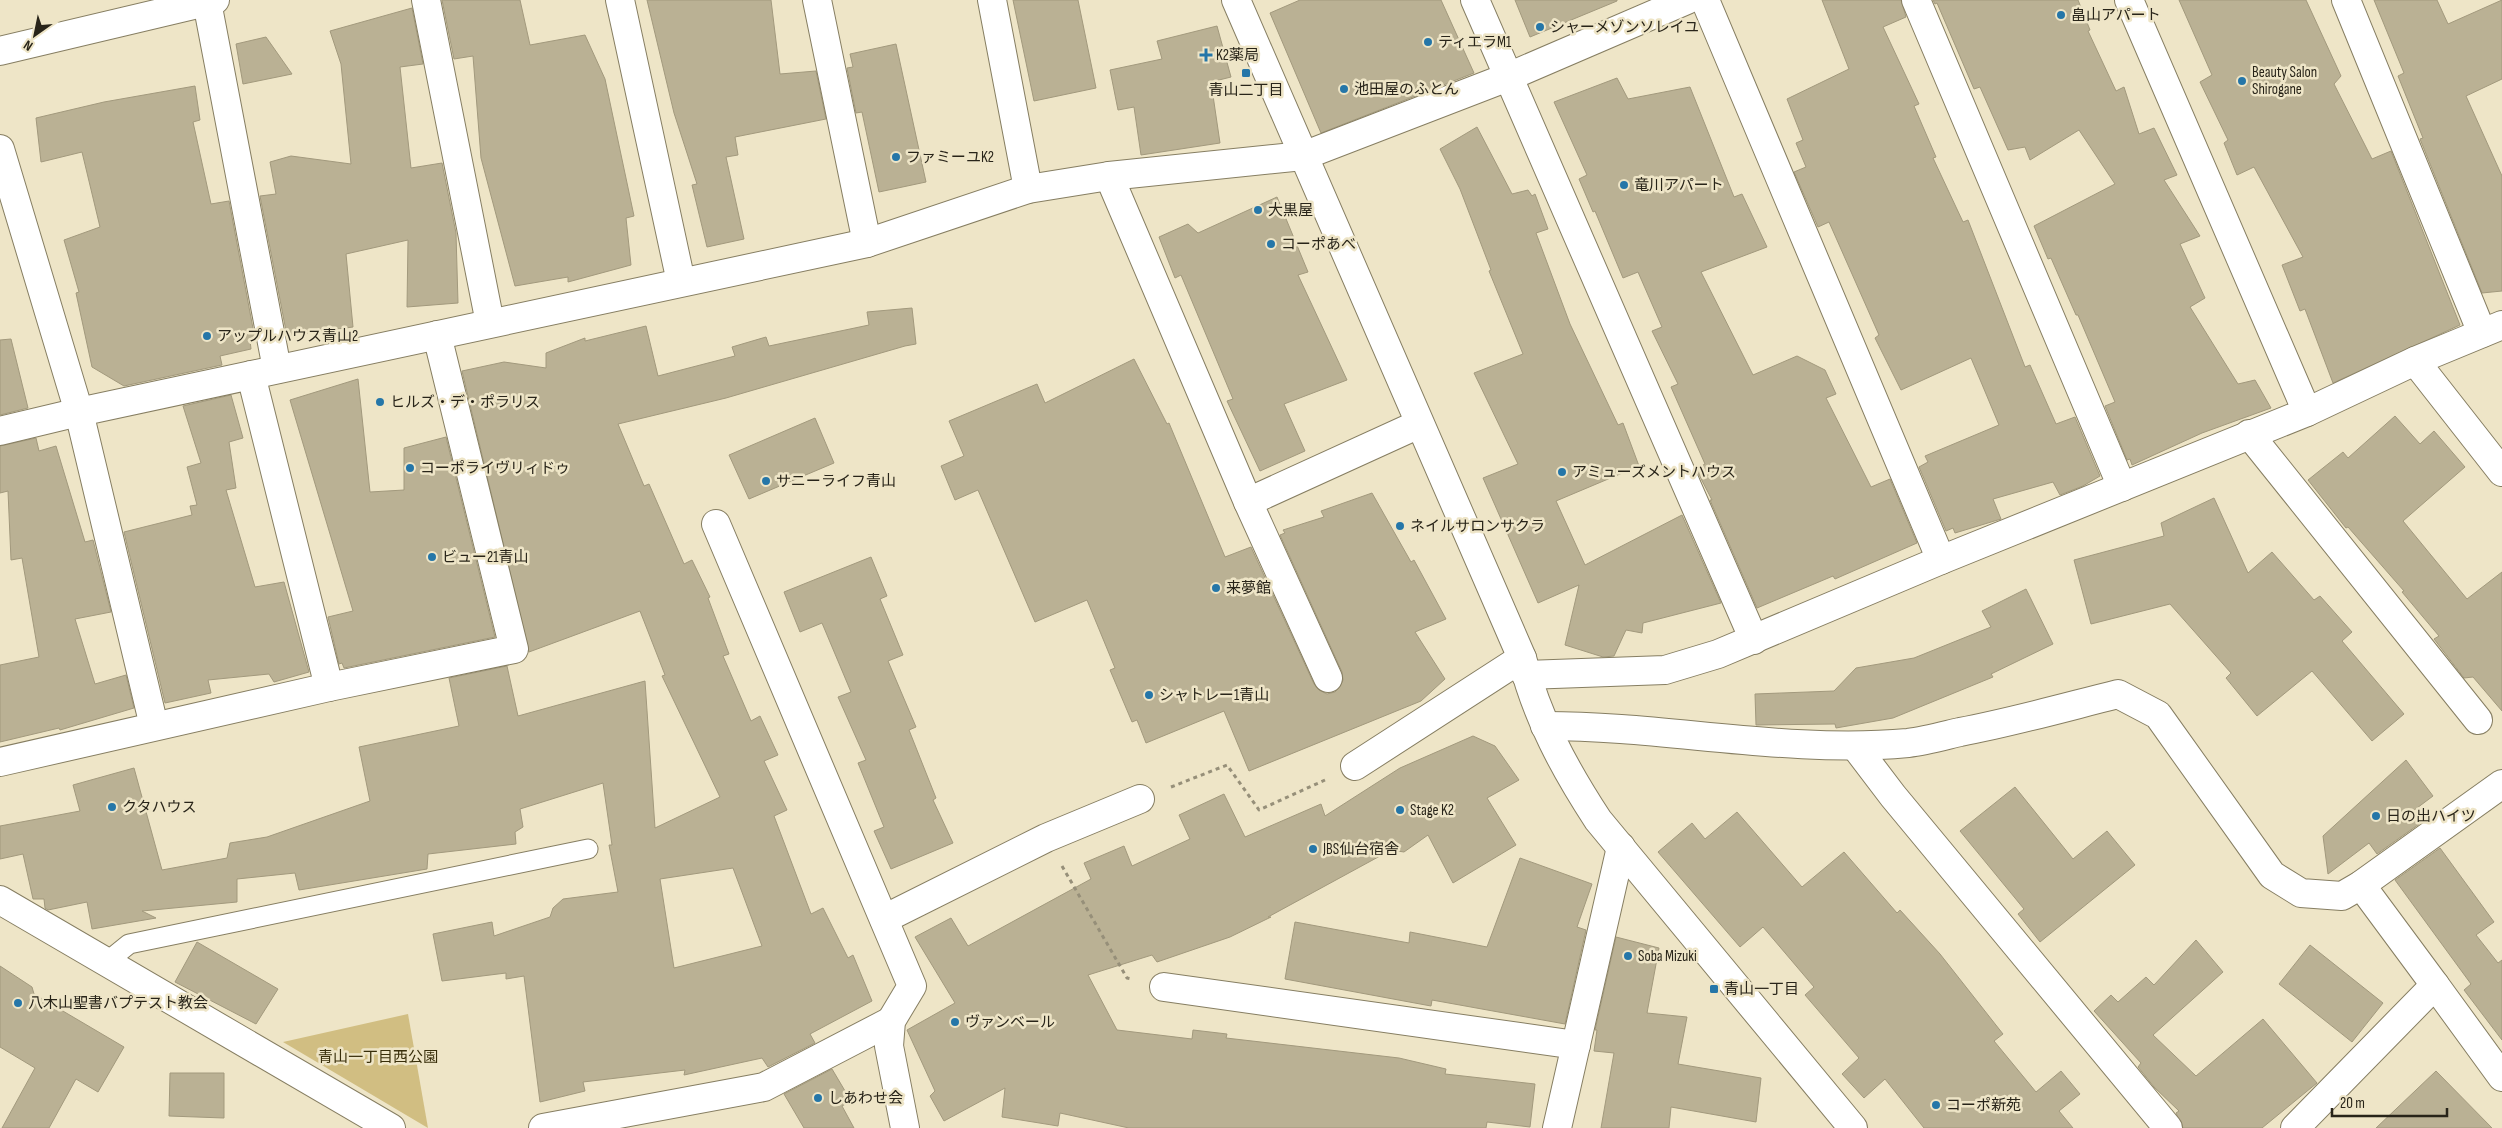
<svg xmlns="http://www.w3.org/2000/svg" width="2502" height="1128" font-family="'Sofia Sans Condensed','Noto Sans JP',sans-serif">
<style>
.green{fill:#d1be82}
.building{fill:#bab194;stroke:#a2997d;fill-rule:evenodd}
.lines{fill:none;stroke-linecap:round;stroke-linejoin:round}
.service-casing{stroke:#867e62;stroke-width:21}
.minor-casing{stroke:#867e62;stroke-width:30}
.tertiary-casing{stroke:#867e62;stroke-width:30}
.path{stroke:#968f79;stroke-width:3;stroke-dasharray:4 4;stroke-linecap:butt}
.service{stroke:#fff;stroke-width:19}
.minor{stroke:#fff;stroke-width:28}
.tertiary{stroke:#fff;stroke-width:28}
.poi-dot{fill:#2576a8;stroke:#eee5c7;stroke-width:2}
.labels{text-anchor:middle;stroke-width:5;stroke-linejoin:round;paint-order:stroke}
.poi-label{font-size:15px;fill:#282419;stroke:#eee5c7;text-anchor:start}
.park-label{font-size:15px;fill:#382e0a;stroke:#eee5c7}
</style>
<rect width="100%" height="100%" fill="#eee5c7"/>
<polygon class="green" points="408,1014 428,1128 283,1042"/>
<g class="building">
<polygon points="442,0 520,0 530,45 585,35 605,79 634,216 626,218 631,265 568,282 568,277 515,286 481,158 473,56 454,59"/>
<polygon points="647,0 771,0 780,74 816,71 826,119 735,137 738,155 726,157 744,239 707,247 692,185 697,184 674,113"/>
<polygon points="1013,0 1078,0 1096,88 1034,101"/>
<polygon points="1300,0 1441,0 1474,73 1321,133 1270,13"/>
<polygon points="1515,0 1617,0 1617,1 1530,37"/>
<polygon points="1822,0 1901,0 1906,17 1883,27 1919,104 1914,106 1936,157 1933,158 1963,222 1968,220 2025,367 2030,365 2056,424 2075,417 2100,476 2083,486 2060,495 2053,482 1993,499 2001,519 1955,533 1953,528 1946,531 1919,467 1928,462 1925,456 1999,425 1971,358 1901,390 1875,338 1879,335 1829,222 1818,227 1794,172 1806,167 1796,143 1803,140 1787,99 1849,69"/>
<polygon points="1933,0 2078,0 2090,30 2088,31 2116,91 2124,87 2139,134 2154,128 2177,175 2164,180 2200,236 2180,244 2205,298 2190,307 2238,384 2255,380 2271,408 2202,433 2132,465 2130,459 2127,460 2105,406 2115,402 2078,315 2076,315 2051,258 2048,259 2034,226 2115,184 2079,130 2030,160 2025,147 2008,150 1980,87 1974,89 1937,3 1935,4"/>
<polygon points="2179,0 2306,0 2341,76 2334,84 2372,159 2391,151 2460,325 2333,383 2305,309 2300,311 2282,265 2303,257 2254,167 2237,175 2224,143 2228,140 2200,82 2212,75"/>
<polygon points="2374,0 2437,0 2448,24 2502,0 2502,79 2466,96 2502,176 2502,291 2482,293 2420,139 2423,138 2398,76 2404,73"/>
<polygon points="412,8 423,64 400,67 411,168 442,163 456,233 458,303 407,307 408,240 346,254 353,327 287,336 260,196 276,194 270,162 291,156 351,164 341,64 330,31"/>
<polygon points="1217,26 1231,77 1211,82 1220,143 1141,155 1134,107 1118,110 1110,70 1162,59 1157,41"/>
<polygon points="266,37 292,74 243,84 236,44"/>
<polygon points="896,44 926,182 879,192 862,112 856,113 847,68 853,67 850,54"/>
<polygon points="1617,78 1628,99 1690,87 1734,197 1742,194 1767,247 1701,272 1753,375 1797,356 1825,370 1836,394 1826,398 1871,487 1890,479 1917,543 1835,579 1833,576 1757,608 1710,500 1712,500 1696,469 1705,464 1671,387 1678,384 1652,331 1662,327 1638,272 1623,278 1595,211 1593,212 1579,179 1587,175 1554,102"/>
<polygon points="195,86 200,120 193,122 211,204 229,201 255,339 250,340 251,349 220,356 222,365 124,386 92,367 76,293 79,292 64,240 100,227 82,152 41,162 36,118 104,102"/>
<polygon points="1477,127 1512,194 1528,190 1532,196 1535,194 1548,229 1536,233 1570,324 1618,425 1623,423 1639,466 1556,501 1585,565 1682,515 1721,603 1643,623 1642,633 1626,630 1614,656 1603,657 1565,645 1579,585 1538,603 1483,478 1518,464 1474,373 1523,354 1489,271 1491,270 1460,189 1440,149"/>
<polygon points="1277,197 1308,272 1298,275 1347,380 1284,404 1305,451 1260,471 1227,401 1233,399 1181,275 1175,278 1159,237 1188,224 1198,233"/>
<path d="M912,308l4,36 -11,2 -179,52 -108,26 26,62 5,-2 35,80 8,-4 18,37 -2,1 21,56 -6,2 28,65 9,-5 18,39 -14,6 23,49 -13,6 37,98 12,-6 25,50 5,-3 19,46 -62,33 5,9 -47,24 -6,-9 -78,17 1,-5 -102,12 2,9 -45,11 -16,-126 -18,3v-6l-64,8 -9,-47 59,-12 2,14 56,-19 3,-9 10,-9 55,-7 -9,-47h3l-9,-62 -83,26 3,18 -8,5 1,12 -88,10 -1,15 -128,21 -4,-17 -58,6v23l-95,9 14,7 -64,11 -5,-27 -39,8 -3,-2 -1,-9h-11l-10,-45 -23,5v-33l80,-15 -7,-26 61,-17 28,102 65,-12 3,-15 37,-6 103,-36 -11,-54 100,-21 -10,-48 58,-12 11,50 127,-35 10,147 65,-31 -58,-121 3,-1 -25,-64 -111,41 -67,-281 42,-9 42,6v-15l39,-15v3l61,-15 12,50 77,-20 -3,-9 34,-10 3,9 100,-21 -2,-13zM733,868l29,78 -88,22 -14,-89z"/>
<polygon points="11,339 28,408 0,415 0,340"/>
<polygon points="1134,359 1167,424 1169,423 1225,557 1251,547 1314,684 1319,690 1327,694 1335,692 1340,687 1343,680 1342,672 1280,535 1285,533 1283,530 1324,517 1321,511 1372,493 1411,562 1414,560 1446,619 1415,632 1445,679 1421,701 1249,771 1224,711 1146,743 1137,720 1132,722 1110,670 1115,668 1087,600 1035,622 978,490 955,500 941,466 964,456 949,421 1037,384 1045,403"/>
<polygon points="358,379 370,492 404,490 404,448 446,437 495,637 344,668 342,663 339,664 328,617 353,611 290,400"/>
<polygon points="231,395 243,438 229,442 236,488 226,490 255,587 284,582 309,672 274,682 269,674 208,680 211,693 165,703 124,532 192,515 190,506 197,505 187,467 201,463 183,406"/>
<polygon points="2395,416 2420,444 2434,431 2465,467 2403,521 2467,599 2502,572 2502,711 2473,677 2464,678 2434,639 2439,636 2402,592 2404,591 2348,527 2346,528 2308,480 2343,452 2348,458"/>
<polygon points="815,418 834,463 749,499 729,455"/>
<polygon points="36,438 39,451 56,446 85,542 93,540 111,612 75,619 95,684 126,675 134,708 60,730 59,728 0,742 0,665 39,657 22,558 11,560 8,491 0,493 0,446"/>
<polygon points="2214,498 2248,573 2272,552 2314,600 2320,596 2352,632 2342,641 2404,714 2372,741 2312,671 2257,716 2226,678 2231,673 2170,604 2091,624 2074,560 2164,536 2161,523"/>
<polygon points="871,557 887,596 880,599 903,655 888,661 916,727 909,730 936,798 933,800 953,843 891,869 874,831 884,827 858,763 866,760 838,697 851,692 822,623 800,632 784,592"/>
<polygon points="2026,589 2053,644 1991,674 1993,677 1893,718 1836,728 1835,724 1756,725 1755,694 1834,691 1856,668 1914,658 1991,627 1982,611"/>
<polygon points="1473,736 1495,746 1519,780 1487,798 1516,845 1453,883 1428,835 1404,852 1391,850 1268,917 1271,917 1230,937 1157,962 1152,955 1088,975 1117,1030 1192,1039 1193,1030 1227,1034 1226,1038 1399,1058 1446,1069 1445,1074 1535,1084 1530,1127 1487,1122 1486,1128 1129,1128 1060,1113 1058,1126 1002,1117 1005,1088 944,1121 930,1096 935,1091 907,1030 955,1003 915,937 951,918 968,946 1091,879 1084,863 1124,846 1132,866 1190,839 1179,815 1224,794 1245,837 1321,804 1325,816 1400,768"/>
<polygon points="2406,760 2433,796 2413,811 2422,822 2377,854 2369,843 2328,874 2323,836"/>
<polygon points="2015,787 2073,859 2107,831 2135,865 2040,942 2018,914 2024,909 1960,831"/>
<polygon points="1737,812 1802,887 1844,852 1897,913 1900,910 1940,954 2003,1034 1994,1041 2036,1092 2061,1071 2080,1094 2059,1111 2073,1128 1924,1128 1885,1079 1864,1098 1842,1074 1859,1058 1805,995 1814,987 1763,927 1740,947 1658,852 1692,823 1705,839"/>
<polygon points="2440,848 2494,922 2476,935 2498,963 2502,960 2502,1040 2464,990 2471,984 2395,880"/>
<polygon points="1520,858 1592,884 1577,927 1586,930 1565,1024 1432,1000 1431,1006 1285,979 1295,922 1409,943 1410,932 1487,947"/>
<polygon points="1616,937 1659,948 1647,1013 1687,1017 1678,1064 1761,1078 1756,1122 1671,1107 1669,1128 1601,1128 1614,1053 1594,1051 1597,1030 1595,1030"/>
<polygon points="2196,940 2223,972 2153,1035 2196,1076 2263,1019 2317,1083 2262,1128 2183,1128 2176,1113 2179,1111 2154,1087 2138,1067 2141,1063 2094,1011 2111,995 2118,1002 2146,977 2154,985"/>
<polygon points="197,942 278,989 256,1024 175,982"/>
<polygon points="2310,945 2383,1003 2352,1042 2279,984"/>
<polygon points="0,966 32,987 34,994 124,1047 98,1092 76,1079 49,1128 2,1128 35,1068 0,1047"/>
<polygon points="832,1069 851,1101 842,1106 854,1128 804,1128 784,1094"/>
<polygon points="2436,1071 2492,1128 2376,1128"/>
<polygon points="170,1073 224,1073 224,1118 169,1116"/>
</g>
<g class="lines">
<defs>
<polyline id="service" points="108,961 129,944 588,849"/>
<g id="minor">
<polyline points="426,0 490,323"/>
<polyline points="620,0 681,282"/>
<polyline points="817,0 867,243"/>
<polyline points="992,0 1028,189"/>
<polyline points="1475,0 1754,640"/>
<polyline points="1705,0 1941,560"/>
<polyline points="1916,0 2122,487"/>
<polyline points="2346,0 2482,333"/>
<polyline points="207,2 277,369"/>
<polyline points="1109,176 1248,502 1328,678"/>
<polyline points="2415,361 2502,472"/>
<polyline points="251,375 329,687"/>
<polyline points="2249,434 2478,720"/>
<polyline points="1248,502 1419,424"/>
<polyline points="716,524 912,986 891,1021 889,1046 905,1128"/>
<polyline points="154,726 79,412 867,243 1028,189 1109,176 1303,156"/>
<path d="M1545,726c121,0 242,28 363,17 17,-2 35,-7 52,-11 53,-10 106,-25 158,-38l40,21 114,160 29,18 41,3 19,-11 141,-101"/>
<polyline points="1855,746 1893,796 2168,1128"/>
<polyline points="0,762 329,687 514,649 437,335"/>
<polyline points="1355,766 1522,658"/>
<polyline points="2361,885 2435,985"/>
<polyline points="0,900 391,1128"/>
<polyline points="884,919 1046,838 1140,799"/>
<polyline points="1164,987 1576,1045"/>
<polyline points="543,1128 764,1087 891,1021"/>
<polyline points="1557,1128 1621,847"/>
<polyline points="2295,1128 2435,985 2502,1077"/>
</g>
<g id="tertiary">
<path d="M1236,0l286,658c15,60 42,110 76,162l255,308"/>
<polyline points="2129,0 2307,412"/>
<polyline points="0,51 215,0"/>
<polyline points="0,149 79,412 0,431"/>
<polyline points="1303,156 1508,77 1687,0"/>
<polyline points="1526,675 1665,670 1718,654 1941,560 2307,412 2415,361 2502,325"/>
</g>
</defs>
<use href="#service" class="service-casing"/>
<use href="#minor" class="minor-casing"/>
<use href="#tertiary" class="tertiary-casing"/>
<g class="path">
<polyline points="1171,787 1227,765 1259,810 1325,780"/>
<polyline points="1062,866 1127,978 1132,979"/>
</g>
<use href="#service" class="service"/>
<use href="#minor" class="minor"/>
<use href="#tertiary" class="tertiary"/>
</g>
<g class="poi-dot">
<circle cx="2061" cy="15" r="5"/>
<circle cx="1540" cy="27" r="5"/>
<circle cx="1428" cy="42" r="5"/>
<path d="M1203.5 47.5h5v5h5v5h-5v5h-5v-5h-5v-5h5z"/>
<rect x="1241" y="68" width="10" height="10" rx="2.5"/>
<circle cx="2242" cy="81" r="5"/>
<circle cx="1344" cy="89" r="5"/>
<circle cx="896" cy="157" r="5"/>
<circle cx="1624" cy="185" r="5"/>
<circle cx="1258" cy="210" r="5"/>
<circle cx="1271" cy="244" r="5"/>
<circle cx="207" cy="336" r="5"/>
<circle cx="380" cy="402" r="5"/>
<circle cx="410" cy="468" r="5"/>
<circle cx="1562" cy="472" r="5"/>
<circle cx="766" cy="481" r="5"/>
<circle cx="1400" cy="526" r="5"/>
<circle cx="432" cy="557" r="5"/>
<circle cx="1216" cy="588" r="5"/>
<circle cx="1149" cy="695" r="5"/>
<circle cx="112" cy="807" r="5"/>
<circle cx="1400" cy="810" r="5"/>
<circle cx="2376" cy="816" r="5"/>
<circle cx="1313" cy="849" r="5"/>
<circle cx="1628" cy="956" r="5"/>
<rect x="1709" y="984" width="10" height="10" rx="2.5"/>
<circle cx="18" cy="1003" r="5"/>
<circle cx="955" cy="1022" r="5"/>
<circle cx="818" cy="1098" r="5"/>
<circle cx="1936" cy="1105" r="5"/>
</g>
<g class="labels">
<g class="poi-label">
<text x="2071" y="20">畠山アパート</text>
<text x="1550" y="32">シャーメゾンソレイユ</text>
<text x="1438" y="47">ティエラM1</text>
<text x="1216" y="60">K2薬局</text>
<text x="2252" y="77">Beauty Salon<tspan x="2252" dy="17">Shirogane</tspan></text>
<text x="1354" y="94">池田屋のふとん</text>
<text x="1246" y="95" text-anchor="middle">青山二丁目</text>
<text x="906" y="162">ファミーユK2</text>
<text x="1634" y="190">竜川アパート</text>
<text x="1268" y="215">大黒屋</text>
<text x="1281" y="249">コーポあべ</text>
<text x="217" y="341">アップルハウス青山2</text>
<text x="390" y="407">ヒルズ・デ・ポラリス</text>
<text x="420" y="473">コーポライヴリィドゥ</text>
<text x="1572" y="477">アミューズメントハウス</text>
<text x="776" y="486">サニーライフ青山</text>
<text x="1410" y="531">ネイルサロンサクラ</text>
<text x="442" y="562">ビュー21青山</text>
<text x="1226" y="593">来夢館</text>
<text x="1159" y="700">シャトレー1青山</text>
<text x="122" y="812">クタハウス</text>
<text x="1410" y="815">Stage K2</text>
<text x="2386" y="821">日の出ハイツ</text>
<text x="1323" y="854">JBS仙台宿舎</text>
<text x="1638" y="961">Soba Mizuki</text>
<text x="1724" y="994">青山一丁目</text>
<text x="28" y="1008">八木山聖書バプテスト教会</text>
<text x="965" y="1027">ヴァンベール</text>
<text x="828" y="1103">しあわせ会</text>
<text x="1946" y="1110">コーポ新苑</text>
</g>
<g class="park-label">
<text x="378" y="1062">青山一丁目西公園</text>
</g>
</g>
<g transform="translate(35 35) rotate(213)" stroke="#eee5c7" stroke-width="4" paint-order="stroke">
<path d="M0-4L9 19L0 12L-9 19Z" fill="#282419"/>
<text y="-8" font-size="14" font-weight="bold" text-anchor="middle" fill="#282419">N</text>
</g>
<path d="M2332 1108v8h115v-8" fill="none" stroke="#282419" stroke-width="2.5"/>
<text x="2340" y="1108" font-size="15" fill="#282419" stroke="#eee5c7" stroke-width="4" paint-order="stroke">20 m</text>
</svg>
